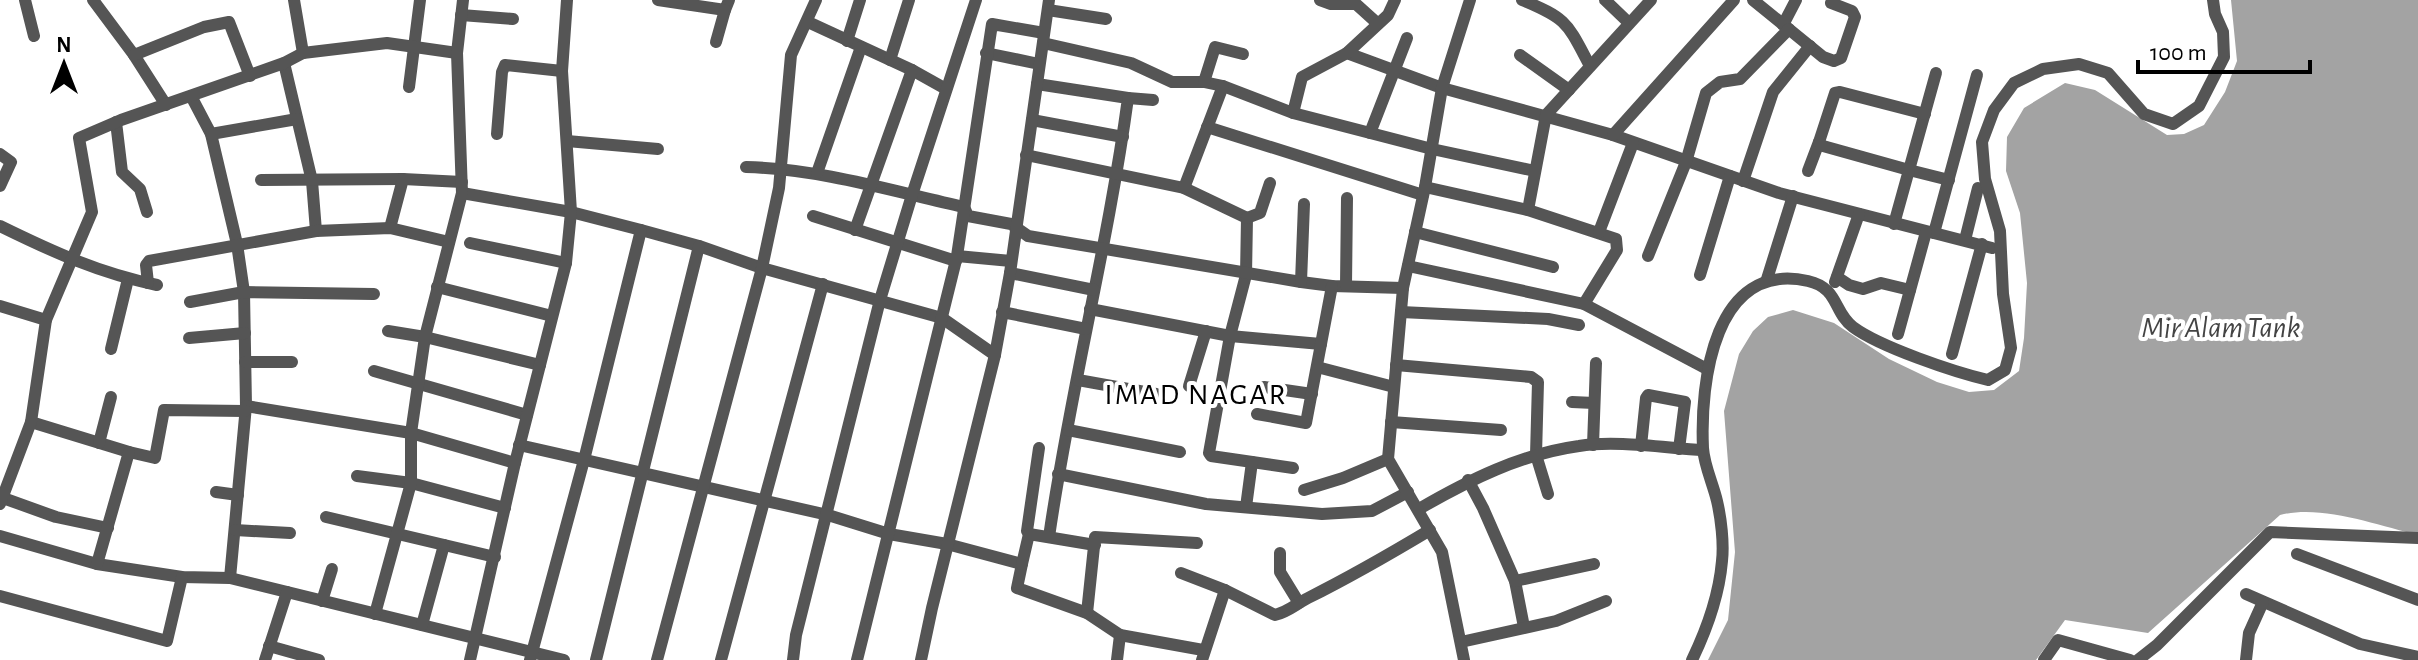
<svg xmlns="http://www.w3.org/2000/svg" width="2418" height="660" font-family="'Alegreya Sans',sans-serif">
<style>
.water{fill:#a3a3a3}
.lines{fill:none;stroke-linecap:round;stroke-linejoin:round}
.minor{stroke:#555;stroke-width:12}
.labels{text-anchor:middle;stroke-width:8;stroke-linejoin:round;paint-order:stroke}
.water-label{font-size:30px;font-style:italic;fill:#444;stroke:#fff}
.neighbourhood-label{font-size:30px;letter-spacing:2px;fill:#000;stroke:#fff}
</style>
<rect width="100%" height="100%" fill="#fff"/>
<path class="water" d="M2231,0h187v535c-41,-10 -97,-31 -138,-20l-132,118 -83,-13 -29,40h-328l20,-40 7,-68 -11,-141 15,-57 14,-23 15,-14 25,-7 41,13 55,36 48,23 32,10 25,-2 25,-19 5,-33 3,-55 -7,-70 -14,-42 1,-34 17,-29 41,-25 30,7 72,45 17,-1 20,-9 21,-33 12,-31z"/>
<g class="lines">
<g class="minor">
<polyline points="25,0 34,36"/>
<polyline points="93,0 134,55 166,105"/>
<polyline points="294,0 303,53"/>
<polyline points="658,0 725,10 729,0"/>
<polyline points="1320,0 1331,4 1356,4 1377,23"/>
<path d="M1522,0c46,19 45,23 68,66"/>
<polyline points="1605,0 1629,23"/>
<polyline points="1753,0 1823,57 1834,61 1841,58 1855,17 1852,11 1831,3"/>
<polyline points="1048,10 1106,19"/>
<polyline points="461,15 513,19"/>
<polyline points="808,22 912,70 946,89"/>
<polyline points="1783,25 1796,0"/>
<polyline points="847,41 860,0"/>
<polyline points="716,42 725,10"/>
<polyline points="1043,43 1131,63 1172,82 1204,82 1223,86 1293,113 1432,149 1535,171"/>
<polyline points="986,53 1039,64"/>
<polyline points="1347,53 1442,88 1613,135 1779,193 1992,248"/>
<polyline points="134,55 204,27 229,22 250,76"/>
<polyline points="1520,55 1569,90"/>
<polyline points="890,60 909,0"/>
<polyline points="284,63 312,181 316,231"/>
<polyline points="1936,73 1909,170 1949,180"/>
<polyline points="1204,82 1215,47 1243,54"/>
<path d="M1037,84l91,14c-20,148 -58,292 -79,439"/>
<polyline points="409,87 420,0"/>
<polyline points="191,96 211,134 237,244 244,292 246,406 230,578"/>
<polyline points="1128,98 1153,100"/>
<polyline points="1293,113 1302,77 1347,53 1388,15 1395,0"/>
<polyline points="1032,120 1123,137"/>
<polyline points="116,122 122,172 140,189 147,212"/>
<polyline points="1207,127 1423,195"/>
<polyline points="1370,133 1407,38"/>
<polyline points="211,134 297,119"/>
<polyline points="497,134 502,72 505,65 562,71"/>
<polyline points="1613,135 1734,0"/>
<polyline points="567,141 658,149"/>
<polyline points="0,154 11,162 0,186"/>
<polyline points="1026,155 1184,188 1247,218 1246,275 1230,336 1209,453 1211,456 1293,468"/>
<path d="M746,167c75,2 146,24 218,40l4,9 43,8 17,12 273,46 31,4 71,2"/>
<polyline points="1808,171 1819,142"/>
<polyline points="817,173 861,47"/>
<polyline points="261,180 403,179"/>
<polyline points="1743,181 1773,92 1810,46"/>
<polyline points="1425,187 1528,210 1616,239 1617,250 1584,304"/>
<polyline points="1184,188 1223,86"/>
<polyline points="462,193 571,212 641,230 699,246 762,268 942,318 995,355"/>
<polyline points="1528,210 1546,115 1651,0"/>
<polyline points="813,216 956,261"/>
<polyline points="1247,218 1260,213 1270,183"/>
<polyline points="1894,224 1909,170 1823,146 1819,142 1835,93 1840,92 1925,114"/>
<path d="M0,226c53,26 99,47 157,59"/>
<polyline points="390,228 403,179 462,182"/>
<polyline points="855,230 912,70"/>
<polyline points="1415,232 1553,267"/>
<polyline points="1599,232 1633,143"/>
<polyline points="1934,233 1977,75"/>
<polyline points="1965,240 1978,188"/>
<polyline points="470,243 566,263"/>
<polyline points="957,256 1011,261"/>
<polyline points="1648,256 1686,162 1706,93 1720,82 1740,79 1789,29"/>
<polyline points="1408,266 1584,304 1707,369"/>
<polyline points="1010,273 1094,290"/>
<polyline points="1700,275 1730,176"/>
<polyline points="1837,277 1849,285 1863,289 1881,283 1910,290"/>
<polyline points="1767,279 1793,196"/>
<polyline points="1301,282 1304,204"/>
<polyline points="1835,282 1859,214"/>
<polyline points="148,283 146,265 149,261 316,231 390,228 449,242"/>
<polyline points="1346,285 1347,198"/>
<polyline points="437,287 552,316"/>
<polyline points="190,302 244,292 374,294"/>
<polyline points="0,306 46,320"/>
<polyline points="1090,309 1230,336 1321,344"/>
<polyline points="1002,312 1086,329"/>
<polyline points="1401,312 1548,319 1579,325"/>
<polyline points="388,331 425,337 540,365"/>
<polyline points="1898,334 1926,232"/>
<polyline points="189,338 245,333"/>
<polyline points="111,349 128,279"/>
<polyline points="1952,354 1982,244"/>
<polyline points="245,362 292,362"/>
<polyline points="1396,365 1531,377 1538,382 1536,455 1548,494"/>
<polyline points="1317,367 1394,387"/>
<polyline points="374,371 527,415"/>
<polyline points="1078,380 1156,394"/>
<polyline points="1189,386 1206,331"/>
<polyline points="1264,387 1312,394"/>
<polyline points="1572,402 1594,403"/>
<polyline points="246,406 411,433 515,463"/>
<polyline points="1257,414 1306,423 1332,286"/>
<polyline points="31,422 129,452 155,458 164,410 245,411"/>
<polyline points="1391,422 1501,430"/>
<polyline points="1068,430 1180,452"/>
<polyline points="99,443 111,397"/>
<polyline points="519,445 828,515 889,534 947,544 1022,564 1017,588 1087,613 1120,635 1117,660"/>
<polyline points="1593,445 1596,363"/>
<polyline points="1641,446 1646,398 1648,395 1685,402 1679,449"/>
<polyline points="1058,474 1206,504 1322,514 1372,511 1408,492"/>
<polyline points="357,476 411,483 505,508"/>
<polyline points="1468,480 1483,508 1515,581 1524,627"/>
<polyline points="1304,490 1343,478 1388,459"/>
<polyline points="216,492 238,495"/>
<polyline points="3,498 56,517 108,528"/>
<polyline points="0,504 31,422 46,320 92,212 79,138 121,120 284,63 303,53 387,43 457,53"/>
<polyline points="1246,507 1252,462"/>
<path d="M1419,509c50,-29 102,-55 160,-63 36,-6 87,2 124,4"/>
<polyline points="326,517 495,557"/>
<polyline points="235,530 290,533"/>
<polyline points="1029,534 1027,531 1039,448"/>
<polyline points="0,536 97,564 182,577 230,578 564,660"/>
<polyline points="1280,553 1280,572 1299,603"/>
<polyline points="2297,554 2418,600"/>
<polyline points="97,564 129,452"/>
<polyline points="1022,564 1029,534 1095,545"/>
<path d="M1181,573l44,17 50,25c13,-3 21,-11 33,-17 42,-21 82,-44 122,-68"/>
<polyline points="1515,581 1594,564"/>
<polyline points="2246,594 2360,644 2418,657"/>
<polyline points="0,596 167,641 182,577"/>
<polyline points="322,601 332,569"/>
<polyline points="1087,613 1095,537 1197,543"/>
<polyline points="375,614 411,483 411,433 425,337 462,193 457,53 463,0"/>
<polyline points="422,625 444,545"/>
<polyline points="1120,635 1203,650"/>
<polyline points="1461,642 1556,621 1606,601"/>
<polyline points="269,646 319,660"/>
<polyline points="265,660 287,592"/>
<polyline points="470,660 515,463 566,263 571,212 562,71 567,0"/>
<polyline points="530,660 584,460 641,230"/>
<polyline points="596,660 699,246"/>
<polyline points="657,660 762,268 779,188 791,55 816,0"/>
<polyline points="721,660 823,284"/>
<polyline points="793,660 796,635 880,300 912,195 976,0"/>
<polyline points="857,660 957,256 992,24 1044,33"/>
<polyline points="921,660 932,608 995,355 1010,273 1049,0"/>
<polyline points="1202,660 1225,590"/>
<polyline points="1464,660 1442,552 1388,459 1403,288 1425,187 1442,88 1470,0"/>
<path d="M1692,660c15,-31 27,-64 30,-99 2,-18 -1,-43 -5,-60 -4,-17 -13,-36 -14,-53 -3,-66 11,-188 105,-167 31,7 25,31 45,46 27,20 101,45 135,53l17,-10 6,-22 -8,-54 -3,-63 -15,-52 -3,-37 12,-32 20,-27 29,-14 36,-5 29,9 36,41 29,10 26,-18 25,-49 -1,-25 -8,-18 -2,-14"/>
<polyline points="2044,660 2058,640 2130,660"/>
<polyline points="2138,660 2157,645 2270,532 2418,538"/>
<polyline points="2246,660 2249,633 2263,602"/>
</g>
</g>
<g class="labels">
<g class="water-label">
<text x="2221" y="337">Mir Alam Tank</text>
</g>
<g class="neighbourhood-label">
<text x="1196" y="404">IMAD NAGAR</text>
</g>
</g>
<g transform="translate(64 64)" stroke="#ffffff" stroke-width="6" paint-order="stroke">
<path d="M0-6L14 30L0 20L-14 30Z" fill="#000000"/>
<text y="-12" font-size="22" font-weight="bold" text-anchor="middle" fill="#000000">N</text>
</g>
<path d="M2138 60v12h172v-12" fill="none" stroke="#000000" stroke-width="4"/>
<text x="2150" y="60" font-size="24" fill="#000000" stroke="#ffffff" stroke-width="6" paint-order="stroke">100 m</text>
</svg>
